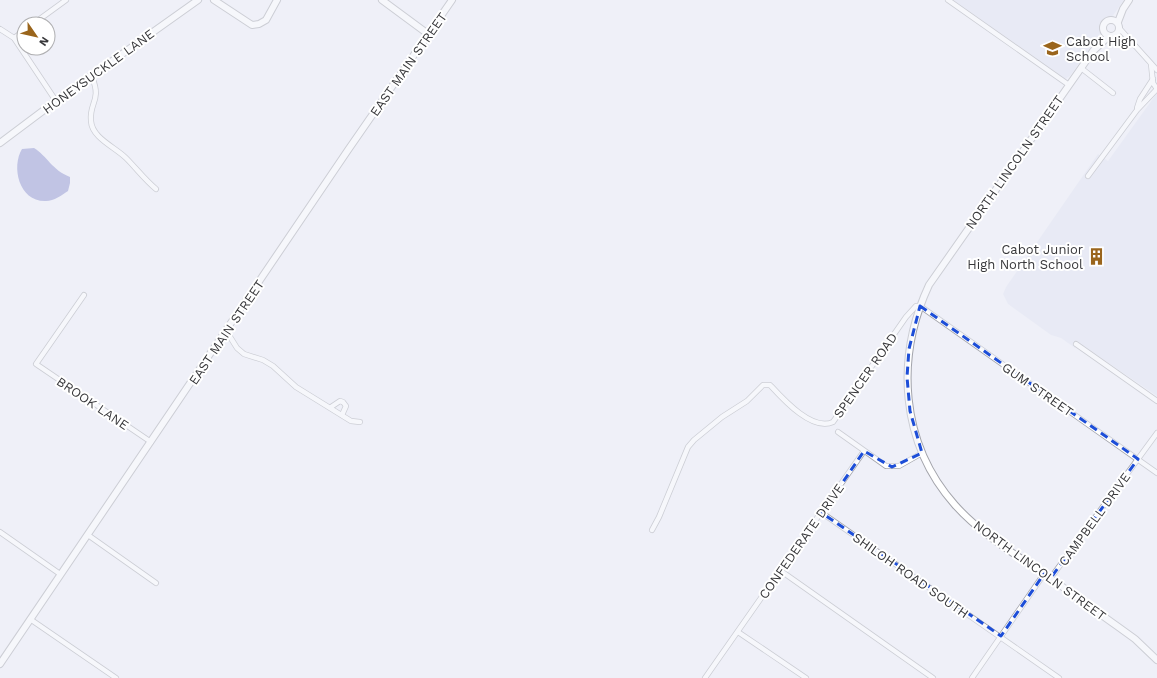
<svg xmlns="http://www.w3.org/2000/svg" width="1157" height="678" font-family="'Work Sans',sans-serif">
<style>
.built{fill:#e1e3f1}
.water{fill:#898ecc}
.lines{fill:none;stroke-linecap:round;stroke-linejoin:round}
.minor-casing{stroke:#a3a4ab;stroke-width:6}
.tertiary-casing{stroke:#a3a4ab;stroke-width:8}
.minor{stroke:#fff;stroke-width:4.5}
.tertiary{stroke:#fff;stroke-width:6}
.marked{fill:none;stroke:#1d4ed8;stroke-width:3;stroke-dasharray:8 5;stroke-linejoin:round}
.labels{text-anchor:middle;stroke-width:4;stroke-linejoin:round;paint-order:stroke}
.poi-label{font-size:13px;fill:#38383b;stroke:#fff;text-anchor:start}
.street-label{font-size:13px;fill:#38383b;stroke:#fff}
</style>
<rect width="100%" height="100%" fill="#eff0f8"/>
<g class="built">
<polygon points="949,0 1124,0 1070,76 1064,80"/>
<polygon points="1157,93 1157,396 1079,343 1075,348 1061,338 1051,335 1008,304 1003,294 1006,287 1098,154 1108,161"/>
</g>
<path class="water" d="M34,148c13,8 18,22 36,29v6l-2,8c-6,4 -14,10 -22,10 -27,1 -35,-34 -24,-52z"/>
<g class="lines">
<defs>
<g id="minor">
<polyline points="948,0 1069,85"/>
<polyline points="33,24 66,0"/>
<polyline points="0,29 14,38 56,101"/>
<polyline points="1120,29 1157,70"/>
<polyline points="1115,35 1124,40 1128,40"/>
<polyline points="14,38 24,31"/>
<polyline points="1151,64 1153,83 1157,89"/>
<polyline points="1081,68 1113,93"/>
<path d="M92,77c10,24 -3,25 -1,44 1,17 24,26 35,37 10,10 19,22 30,31"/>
<polyline points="1137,108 1140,99 1153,79"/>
<polyline points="1088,176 1137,110 1157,89"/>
<polyline points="84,295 36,364 151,442"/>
<polyline points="227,332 237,348 244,354 263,360 273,366 296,387 351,421 360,422"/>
<polyline points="1076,344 1157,401"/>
<polyline points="331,407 340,401 343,402 346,406 342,415"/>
<polyline points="838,432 886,466 899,466 922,453"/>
<polyline points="822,513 1059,678"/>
<path d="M652,530l7,-13 29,-70 6,-7 28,-23 25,-16 16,-16h7c12,13 42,47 63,37l73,-105 10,-11h4l237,167"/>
<polyline points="0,532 60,574"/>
<polyline points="88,535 156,583"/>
<polyline points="781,571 933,678"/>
<polyline points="1050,579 1157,433"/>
<polyline points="30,619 116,678"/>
<polyline points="738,632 806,678"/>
<polyline points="705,678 864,451"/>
<polyline points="972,678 1044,574"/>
</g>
<g id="tertiary">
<polyline points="214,0 252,25 259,24 266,20 277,0"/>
<polyline points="382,0 428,34"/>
<circle cx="1111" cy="28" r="8"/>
<polyline points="1118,22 1123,9 1129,0"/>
<path d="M1109,36l-16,15 -164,234c-34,73 -29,158 26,220 25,28 58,48 89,69 25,17 49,35 73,52l18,13 22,21"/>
<polyline points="0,143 56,101 198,0"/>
<polyline points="0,664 348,150 452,0"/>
</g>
</defs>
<use href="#minor" class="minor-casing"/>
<use href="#tertiary" class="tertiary-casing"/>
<use href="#minor" class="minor"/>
<use href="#tertiary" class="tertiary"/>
</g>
<path d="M0 0H1157V678H0ZM920,306l218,153 -88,120 -6,-5 -43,62 -179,-123 42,-62 28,16 30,-14 -12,-42 -3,-34 2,-28z" fill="#eff0f8" fill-opacity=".55" fill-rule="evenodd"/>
<path class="marked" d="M920,306l218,153 -88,120 -6,-5 -43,62 -179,-123 42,-62 28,16 30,-14 -12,-42 -3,-34 2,-28z"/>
<defs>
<symbol id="school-bare" viewBox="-9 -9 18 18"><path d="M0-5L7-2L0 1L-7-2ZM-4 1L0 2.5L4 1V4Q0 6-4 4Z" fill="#9a651c" stroke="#fff" stroke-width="2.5" paint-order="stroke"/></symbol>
<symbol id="building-bare" viewBox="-9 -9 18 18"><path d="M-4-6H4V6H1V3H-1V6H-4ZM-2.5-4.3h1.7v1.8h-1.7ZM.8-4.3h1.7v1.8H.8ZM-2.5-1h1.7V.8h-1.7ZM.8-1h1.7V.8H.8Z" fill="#9a651c" stroke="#fff" stroke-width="2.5" paint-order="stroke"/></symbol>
</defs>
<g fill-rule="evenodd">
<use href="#school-bare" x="1040" y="36" width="25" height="25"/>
<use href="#building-bare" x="1084" y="244" width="25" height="25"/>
</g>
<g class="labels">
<g class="poi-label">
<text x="1066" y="46">Cabot High<tspan x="1066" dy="15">School</tspan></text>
<text x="1083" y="254" text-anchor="end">Cabot Junior<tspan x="1083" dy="15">High North School</tspan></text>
</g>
<g class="street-label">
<text transform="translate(408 64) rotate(-55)" y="5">EAST MAIN STREET</text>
<text transform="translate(98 71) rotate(-36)" y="5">HONEYSUCKLE LANE</text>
<text transform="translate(1014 162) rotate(-55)" y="5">NORTH LINCOLN STREET</text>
<text transform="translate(226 332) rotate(-56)" y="5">EAST MAIN STREET</text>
<text transform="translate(865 375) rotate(-55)" y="5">SPENCER ROAD</text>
<text transform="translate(1038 389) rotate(35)" y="5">GUM STREET</text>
<text transform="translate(93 403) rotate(34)" y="5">BROOK LANE</text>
<text transform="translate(1094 519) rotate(-54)" y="5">CAMPBELL DRIVE</text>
<text transform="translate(801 541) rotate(-55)" y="5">CONFEDERATE DRIVE</text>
<text transform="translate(1040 570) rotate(36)" y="5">NORTH LINCOLN STREET</text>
<text transform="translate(911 575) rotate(35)" y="5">SHILOH ROAD SOUTH</text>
</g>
</g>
<g transform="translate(36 36) rotate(124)"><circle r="19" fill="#ffffff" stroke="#afafb1"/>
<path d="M0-3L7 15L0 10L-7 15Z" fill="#9a651c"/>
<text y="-6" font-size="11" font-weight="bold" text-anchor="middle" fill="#38383b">N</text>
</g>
</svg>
